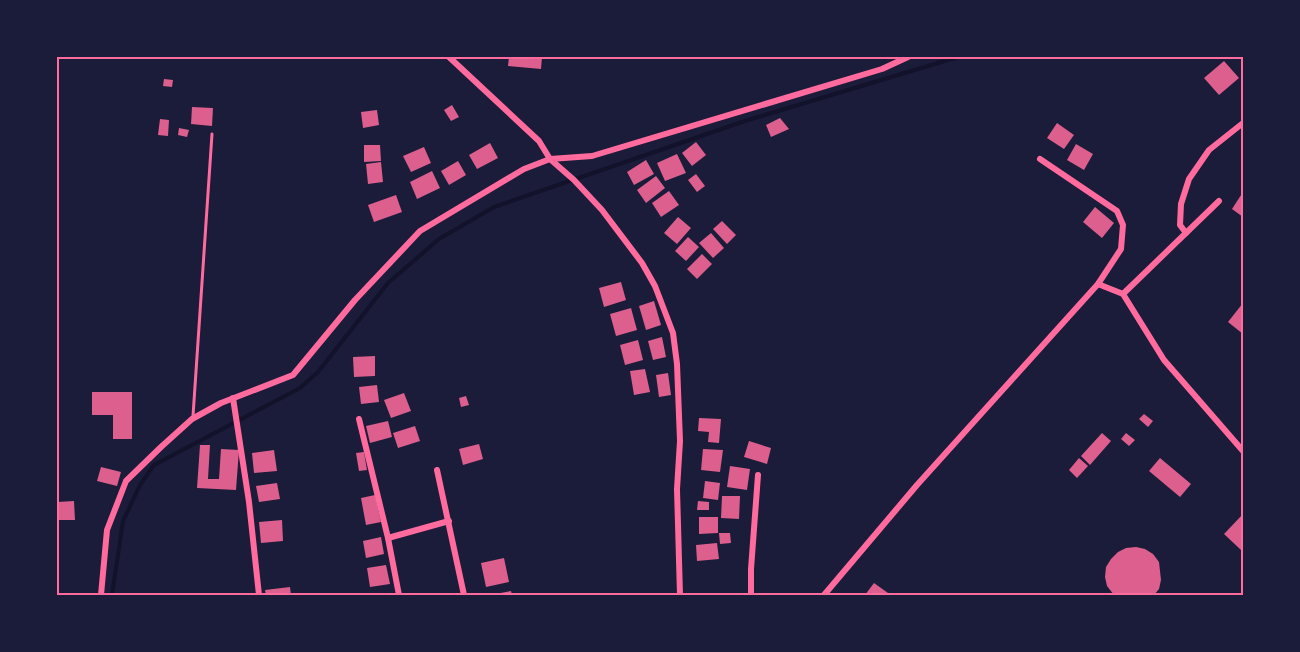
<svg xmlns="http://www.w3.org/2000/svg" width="1300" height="652" font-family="Montserrat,sans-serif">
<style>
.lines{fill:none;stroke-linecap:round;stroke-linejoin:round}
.stream{stroke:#12122b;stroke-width:4}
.building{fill:#dd5f8e}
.service{stroke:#ff6b9d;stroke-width:3}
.minor{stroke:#ff6b9d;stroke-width:6}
.neatline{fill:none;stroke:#ff6b9d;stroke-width:2}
</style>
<rect width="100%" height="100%" fill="#1b1b3a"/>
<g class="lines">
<polyline class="stream" points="112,595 123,521 140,485 154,465 300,388 318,372 388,283 439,239 494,207 745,121 958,57"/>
</g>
<g class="building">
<polygon points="509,57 542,57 541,69 508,66"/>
<polygon points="1224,61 1239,78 1219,95 1204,78"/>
<polygon points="164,79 173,80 172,87 163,86"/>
<polygon points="452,105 459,117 451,121 444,110"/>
<polygon points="192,107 213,108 212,126 191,124"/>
<polygon points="377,110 379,125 363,128 361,112"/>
<polygon points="780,118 789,129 771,137 766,125"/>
<polygon points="160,119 169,120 168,136 158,135"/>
<polygon points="1057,123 1074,135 1064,149 1047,138"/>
<polygon points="179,128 189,130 187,137 178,135"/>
<polygon points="696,142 706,155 692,166 682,153"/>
<polygon points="490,143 498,158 477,169 469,155"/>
<polygon points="1076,144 1093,154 1084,170 1067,160"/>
<polygon points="364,145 380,145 381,161 364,162"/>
<polygon points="424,147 431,163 411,172 403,156"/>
<polygon points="677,154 686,173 665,181 657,163"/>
<polygon points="646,160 654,174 634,185 627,172"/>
<polygon points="458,161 466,175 449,185 441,171"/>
<polygon points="381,162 383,182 368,184 366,164"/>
<polygon points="432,171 440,188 417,199 410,182"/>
<polygon points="696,174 705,186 697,192 688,180"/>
<polygon points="656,176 665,188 646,203 637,190"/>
<polygon points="669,191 679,205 661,217 652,203"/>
<polygon points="1243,192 1243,217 1232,209"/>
<polygon points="396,195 402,212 374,222 368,205"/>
<polygon points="1095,207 1114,223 1102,238 1083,222"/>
<polygon points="678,217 691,228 677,244 664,233"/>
<polygon points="722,221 736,235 727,244 713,229"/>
<polygon points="711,233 724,248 713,258 699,243"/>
<polygon points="688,237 699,247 686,261 675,251"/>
<polygon points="702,254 712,264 697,279 687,269"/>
<polygon points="621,282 626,300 604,307 599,288"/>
<polygon points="654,301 661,325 646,330 639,306"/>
<polygon points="1243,303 1243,334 1228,322"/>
<polygon points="631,308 637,330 616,336 610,314"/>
<polygon points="662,337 666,357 653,360 648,341"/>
<polygon points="638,340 643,360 625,365 620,345"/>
<polygon points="375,356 375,376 354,377 353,357"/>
<polygon points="645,369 650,392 634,395 630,371"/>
<polygon points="668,373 671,395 659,397 656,375"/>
<polygon points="377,385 379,402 361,404 359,387"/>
<polygon points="92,392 132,392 132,439 113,439 113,415 92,415"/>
<polygon points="404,393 411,411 391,418 384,400"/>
<polygon points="466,396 469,405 461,407 459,398"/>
<polygon points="1144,414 1153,421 1148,427 1139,419"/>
<polygon points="699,418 721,419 719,443 708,442 709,432 698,431"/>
<polygon points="388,421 392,437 370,443 366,426"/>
<polygon points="415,426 420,441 398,448 393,433"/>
<polygon points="1102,433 1111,441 1090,465 1081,456"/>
<polygon points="1126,433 1135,440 1129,446 1121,439"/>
<polygon points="749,441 771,448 767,464 744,457"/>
<polygon points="479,444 483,459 463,465 459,449"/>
<polygon points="200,445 210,445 208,479 219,479 221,449 239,450 236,490 197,488"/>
<polygon points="703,449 723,450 720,472 701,470"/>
<polygon points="274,450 277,471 254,473 252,453"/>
<polygon points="364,452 367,470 359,471 356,453"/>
<polygon points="1079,458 1088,466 1077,478 1069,470"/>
<polygon points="1160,458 1191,484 1180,497 1149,471"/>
<polygon points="730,466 750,469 747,490 727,487"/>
<polygon points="101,467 121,472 117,486 97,481"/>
<polygon points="705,481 720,483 718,500 703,498"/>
<polygon points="277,483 280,499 259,502 256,486"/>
<polygon points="375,495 381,522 366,525 361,498"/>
<polygon points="722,496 740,496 739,519 721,518"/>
<polygon points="74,501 75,520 57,520 57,502"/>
<polygon points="698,501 709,502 709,510 697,510"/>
<polygon points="1243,514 1243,547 1241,550 1224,534"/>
<polygon points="699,517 718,517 718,533 699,534"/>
<polygon points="282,520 283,541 261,543 259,522"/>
<polygon points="719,533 730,533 731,543 720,544"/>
<polygon points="381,537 384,554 366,558 363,541"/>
<polygon points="717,543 719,559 697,561 696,545"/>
<polygon points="1136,547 1145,549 1153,554 1159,562 1161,580 1159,589 1154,595 1114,595 1107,586 1105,577 1106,567 1111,559 1118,552 1126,548"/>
<polygon points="504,558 509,582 486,587 481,563"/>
<polygon points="386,565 390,584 370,587 367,568"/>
<polygon points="874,583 888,593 887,595 865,595"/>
<polygon points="290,587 291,595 266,595 265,590"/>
<polygon points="511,591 512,595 495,595 495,594"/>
</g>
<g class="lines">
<polyline class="service" points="193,416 212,134"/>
<g class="minor">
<polyline points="449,57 539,141 550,159 574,180 602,210 642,263 655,286 673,333 677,364 680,441 677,489 680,595"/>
<polyline points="1186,233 1180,225 1181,204 1189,179 1209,150 1243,123"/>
<polyline points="1098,284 1123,294 1164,360 1243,451"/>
<polyline points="1123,294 1219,201"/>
<polyline points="233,398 249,502 259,595"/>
<polyline points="359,419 388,538 399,595"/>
<polyline points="437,470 464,595"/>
<polyline points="388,538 449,521"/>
<polyline points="101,595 107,530 126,481 161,447 192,419 221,403 293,375 355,300 420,231 524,169 550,159 592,156 882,69 908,57"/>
<polyline points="751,595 751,569 758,475"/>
<polyline points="824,595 917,485 1098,284 1121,249 1123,225 1117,211 1040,159"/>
</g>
</g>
<rect width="1300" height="652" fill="none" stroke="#1b1b3a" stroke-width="117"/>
<rect x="58" y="58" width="1184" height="536" class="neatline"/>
</svg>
